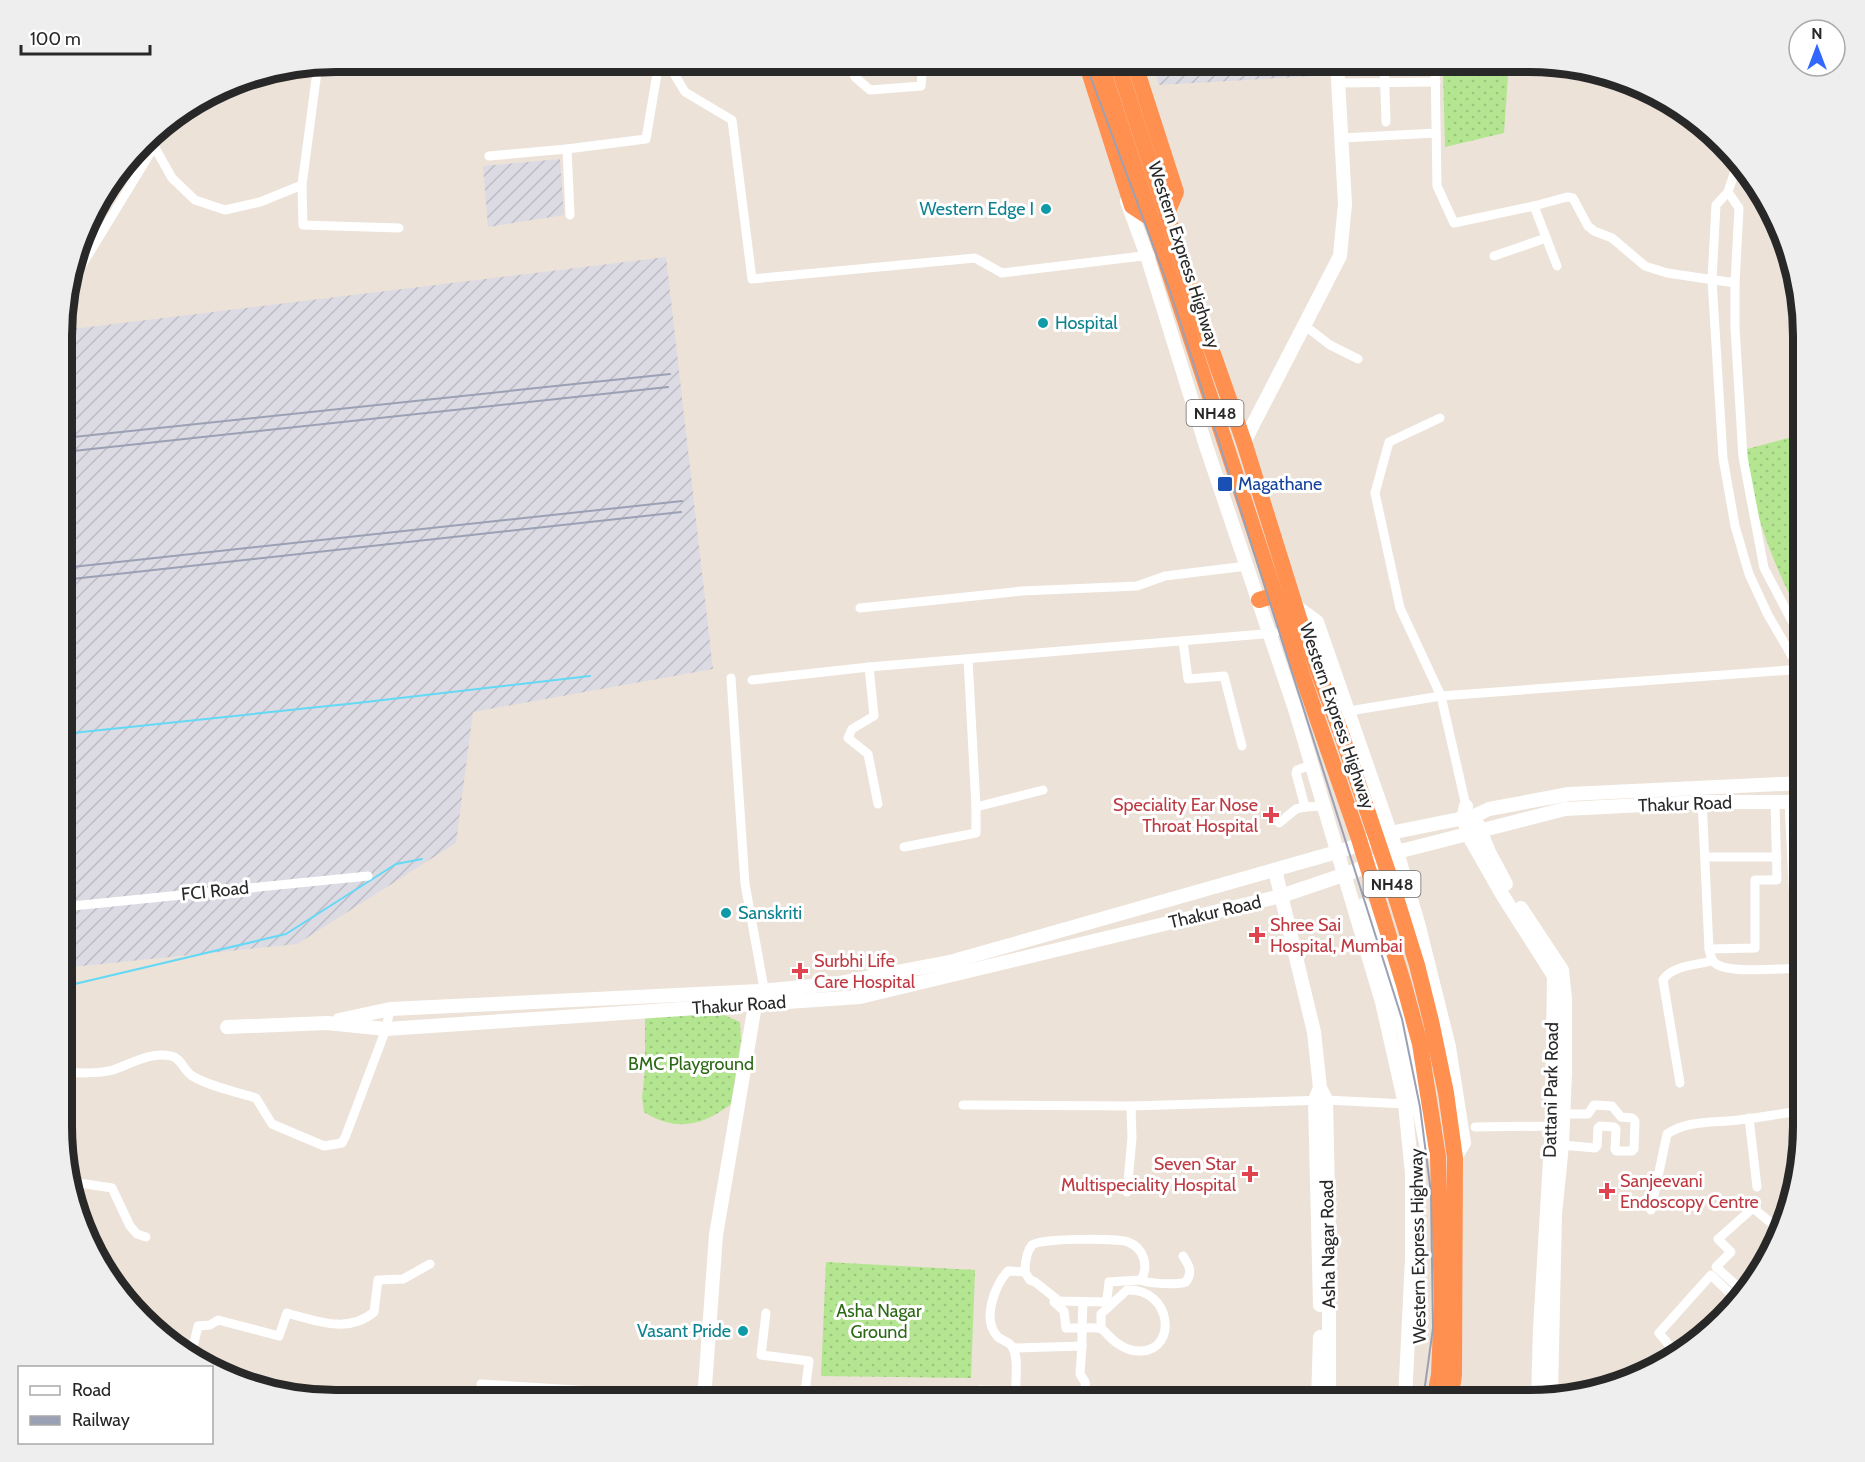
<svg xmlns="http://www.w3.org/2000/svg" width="1865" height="1462" font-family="Cabin,sans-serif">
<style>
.industrial{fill:url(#industrial-furrows)}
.grass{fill:url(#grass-dots)}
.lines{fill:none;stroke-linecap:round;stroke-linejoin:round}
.stream{stroke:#64d9f5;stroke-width:2}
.street{stroke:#fff;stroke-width:9}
.secondary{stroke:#fff;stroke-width:14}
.highway{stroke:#ff9050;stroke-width:16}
.rail{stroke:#9ba1b4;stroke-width:2}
.culture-dot{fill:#0f9aa8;stroke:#fff;stroke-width:2}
.transit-dot{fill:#1a4fb4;stroke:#fff;stroke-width:2}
.health-dot{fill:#e0444e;stroke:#fff;stroke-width:2}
.labels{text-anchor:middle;stroke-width:6;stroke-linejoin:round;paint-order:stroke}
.shield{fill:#fff;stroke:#686868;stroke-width:1.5}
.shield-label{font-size:16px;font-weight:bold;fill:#282828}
.culture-label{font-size:18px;fill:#0d838f;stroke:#fff;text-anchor:end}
.street-label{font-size:18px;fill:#282828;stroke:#fff}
.transit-label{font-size:18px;fill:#164399;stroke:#fff;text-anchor:start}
.health-label{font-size:18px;fill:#be3a42;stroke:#fff;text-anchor:start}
.park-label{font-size:18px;fill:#2c6815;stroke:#fff}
.rim{fill:none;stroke:#282828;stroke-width:8}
</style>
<defs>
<pattern id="industrial-furrows" width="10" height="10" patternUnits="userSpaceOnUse" patternTransform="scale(1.5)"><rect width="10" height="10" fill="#dcdae3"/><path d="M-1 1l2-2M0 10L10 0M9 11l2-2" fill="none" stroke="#bdbbc3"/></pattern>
<pattern id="grass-dots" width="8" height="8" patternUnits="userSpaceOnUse" patternTransform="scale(1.5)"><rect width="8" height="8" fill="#b4e691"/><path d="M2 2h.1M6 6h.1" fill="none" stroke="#9bc57d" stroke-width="1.8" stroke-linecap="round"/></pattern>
</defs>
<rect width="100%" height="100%" fill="#ece2d8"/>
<g class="industrial">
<polygon points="1151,62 1314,62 1315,76 1159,85"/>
<polygon points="560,159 564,215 488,227 483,166"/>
<polygon points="666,257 713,669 473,712 456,843 297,944 62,968 64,330"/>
</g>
<g class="grass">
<polygon points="1461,62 1509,62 1504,133 1445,147 1443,70 1462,70"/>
<path d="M1803,434v184c-22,-35 -44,-91 -52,-132 -3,-12 -3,-25 -4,-37z"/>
<path d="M693,1014l31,1 16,7 1,18 -10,64c-28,22 -56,28 -87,8l-2,-14 3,-28v-52z"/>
<polygon points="826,1262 975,1270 971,1378 821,1376"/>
</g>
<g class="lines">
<g class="stream">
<polyline points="63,734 357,703 590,676"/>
<polyline points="62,987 286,934 396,864 422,859"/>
</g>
<g class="street">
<polyline points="667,62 685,92 732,120 752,279 975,258 1002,273 1151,255"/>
<polyline points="849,62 855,77 870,90 921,86 923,62"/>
<polyline points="1384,62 1386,122"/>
<polyline points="1435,62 1437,186 1454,223 1534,206 1567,197 1573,198 1588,226 1594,231 1612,238 1645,266 1667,273 1735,283"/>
<polyline points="318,64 302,185 303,225 399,228"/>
<polyline points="1339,83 1436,82"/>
<polyline points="149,137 172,178 195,200 225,210 260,202 302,185"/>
<polyline points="1342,138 1436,133"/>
<polyline points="489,156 567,149"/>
<polyline points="1737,165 1728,192 1716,205 1712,280 1723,458 1735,526 1749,574 1768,615 1803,675"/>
<polyline points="1728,192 1739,208 1735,283 1735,328 1743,457 1764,568 1803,642"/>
<polyline points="1534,206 1557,266"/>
<polyline points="570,215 567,149 646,139 659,62"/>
<polyline points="1494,256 1546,238"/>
<polyline points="68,288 154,147"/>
<polyline points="1304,325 1330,345 1358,359"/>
<polyline points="1440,418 1389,442 1375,493 1400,608 1441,696 1466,806"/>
<polyline points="860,608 1022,591 1137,586 1165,576 1247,566"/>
<polyline points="1183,641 1188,679 1224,676 1242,746"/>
<polyline points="1791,655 1803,652"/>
<polyline points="869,667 874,716 852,729 848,738 868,754 878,804"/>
<polyline points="731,678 745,884 765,994"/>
<polyline points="752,680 869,667 1275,633"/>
<polyline points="1349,711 1441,696 1803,669"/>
<polyline points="1311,765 1297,770 1296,773 1305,807 1324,806"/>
<path d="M1702,799l7,150c1,4 2,10 5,13 11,13 71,6 89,6"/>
<polyline points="1789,802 1795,924 1803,924"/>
<polyline points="976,807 1043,790"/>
<polyline points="1279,823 1296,809 1305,807"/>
<polyline points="904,847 976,833 976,807 968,659"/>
<polyline points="1706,857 1777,857"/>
<polyline points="63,907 368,876"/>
<polyline points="1709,949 1755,948 1755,880 1777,880 1775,803"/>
<path d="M62,1072c17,1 35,2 51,-2 18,-6 38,-19 58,-14 10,2 12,13 20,19 14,10 48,18 65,23l16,26 52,22 18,-3 4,-8 40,-106 4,-20"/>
<path d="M1680,1083l-17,-103c8,-14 33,-15 49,-19"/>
<polyline points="963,1105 1131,1106 1326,1100 1405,1104"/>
<polyline points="1749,1118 1757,1187"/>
<polyline points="1475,1127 1556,1126"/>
<polyline points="1562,1145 1595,1148 1597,1146 1598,1128 1600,1126 1614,1127 1616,1129 1615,1149 1616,1151 1632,1151 1634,1149 1635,1121 1632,1118 1621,1117 1612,1106 1594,1105 1588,1114 1563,1114"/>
<polyline points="72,1182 112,1188 130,1226 137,1234 146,1237"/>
<polyline points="1127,1192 1132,1138 1131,1106"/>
<path d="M1651,1210l16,-76c21,-14 47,-11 71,-14 22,-2 43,-7 65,-9"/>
<path d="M1141,1280c8,4 37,5 45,2 7,-10 3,-17 -3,-26"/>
<polyline points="1745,1293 1716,1267 1731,1252 1718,1239 1753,1208 1782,1232"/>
<polyline points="1054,1302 1064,1311 1066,1328 1082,1328 1082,1346"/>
<path d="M1083,1303l-1,25c6,0 15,-1 19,1 2,0 6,5 7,6 8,9 21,17 33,16 37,-1 31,-63 -14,-61l-26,24v14"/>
<polyline points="1731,1310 1736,1306"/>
<polyline points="766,1313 761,1355 809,1361 804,1400"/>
<polyline points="1013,1348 1082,1346 1080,1374 1085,1382 1086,1393"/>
<polyline points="1674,1351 1659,1333 1711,1275 1739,1302"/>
<path d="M191,1355l7,-29 12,-1 8,-5 61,16 8,-23c29,8 61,21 87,-1l4,-32 25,-1 27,-15"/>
<polyline points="481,1384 736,1400"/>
<polyline points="980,1390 1324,1396"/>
<path d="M1016,1391c-1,-12 3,-32 -3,-43 -3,-6 -10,-7 -15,-11 -17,-17 -3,-52 10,-66l17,1 5,8 5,2 24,19 46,1 2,-3 2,-17 32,-2c8,-14 3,-32 -13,-38 -10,-4 -89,-4 -96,3 -6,7 -7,18 -7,27"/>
</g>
<g class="secondary">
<polyline points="1127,201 1147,256 1206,446 1295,709 1382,1002 1405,1104 1412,1173 1412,1259 1405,1400"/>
<polyline points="1244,442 1340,256 1345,204 1337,62"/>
<polyline points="1294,605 1317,622 1397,852 1418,923 1449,1047 1464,1143 1455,1158"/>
<polyline points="1466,806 1463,818 1470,838 1503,896 1554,976 1552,1126 1540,1329 1538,1399"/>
<polyline points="1477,823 1489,852 1506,884"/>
<polyline points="1275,870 1314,1032 1320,1088 1326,1100 1329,1245 1329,1400"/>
<polyline points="1363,905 1384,964 1403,1031 1427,1148 1438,1157"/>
<polyline points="1521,908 1562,970 1565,999 1565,1072 1562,1145 1555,1214 1551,1396"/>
<polyline points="339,1020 390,1009 759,991 835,984 950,962 1344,850 1390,833 1474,816 1489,809 1569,794 1803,783"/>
<polyline points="227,1027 327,1023 386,1029 860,997 1281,896 1352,872 1397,852 1565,809 1703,802 1803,802"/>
<polyline points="1320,1088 1315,1100 1320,1305"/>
<polyline points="704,1400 716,1235 755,1005"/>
<polyline points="1318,1400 1320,1337"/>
</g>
<g class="highway">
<polyline points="1086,62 1132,206 1152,219"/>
<polyline points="1100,62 1290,640 1358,836 1404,985 1420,1044 1438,1157 1442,1301 1439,1375 1434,1400"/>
<polyline points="1117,62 1204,328 1244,442 1303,631 1341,733 1390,878 1417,965 1431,1021 1446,1093 1455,1158 1454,1375 1450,1400"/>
<polyline points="1134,62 1176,192 1167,213"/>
<polyline points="1259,600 1276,595"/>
</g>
<g class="rail">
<polyline points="1085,62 1170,291 1218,439 1402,1019 1420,1107 1431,1193 1433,1328 1423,1400"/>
<polyline points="64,438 670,374"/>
<polyline points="64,452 668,387"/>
<polyline points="63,568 682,501"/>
<polyline points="63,580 681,512"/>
</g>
</g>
<g class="culture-dot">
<circle cx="1046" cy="209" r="6"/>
<circle cx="1043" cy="323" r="6"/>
<circle cx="726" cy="913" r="6"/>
<circle cx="743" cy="1331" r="6"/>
</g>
<rect class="transit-dot" x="1217" y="476" width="16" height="16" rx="3"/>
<g class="health-dot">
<path d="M1268 806h6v6h6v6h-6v6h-6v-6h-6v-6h6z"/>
<path d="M1254 926h6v6h6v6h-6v6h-6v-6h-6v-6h6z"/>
<path d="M797 962h6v6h6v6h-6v6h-6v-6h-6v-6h6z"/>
<path d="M1247 1165h6v6h6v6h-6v6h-6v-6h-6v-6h6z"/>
<path d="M1604 1182h6v6h6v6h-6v6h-6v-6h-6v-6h6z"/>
</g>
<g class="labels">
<g class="shield">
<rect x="1186.5" y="400" width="57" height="26" rx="4.5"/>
<rect x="1363.5" y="871" width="57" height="26" rx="4.5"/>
</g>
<g class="shield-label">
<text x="1215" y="419">NH48</text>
<text x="1392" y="890">NH48</text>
</g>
<g class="culture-label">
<text x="1034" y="215">Western Edge I</text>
<text x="1055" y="329" text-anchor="start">Hospital</text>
<text x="738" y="919" text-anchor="start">Sanskriti</text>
<text x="731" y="1337">Vasant Pride</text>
</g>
<g class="street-label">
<text transform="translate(1184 255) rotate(72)" y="6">Western Express Highway</text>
<text transform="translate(1337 716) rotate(71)" y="6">Western Express Highway</text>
<text transform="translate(1685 804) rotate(-2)" y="6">Thakur Road</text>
<text transform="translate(215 891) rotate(-6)" y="6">FCI Road</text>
<text transform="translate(1215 912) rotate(-13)" y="6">Thakur Road</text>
<text transform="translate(739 1005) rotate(-4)" y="6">Thakur Road</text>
<text transform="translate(1551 1090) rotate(-89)" y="6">Dattani Park Road</text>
<text transform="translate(1328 1244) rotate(-91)" y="6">Asha Nagar Road</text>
<text transform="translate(1418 1246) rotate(-91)" y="6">Western Express Highway</text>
</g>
<g class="transit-label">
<text x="1238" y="490">Magathane</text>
</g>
<g class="health-label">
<text x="1258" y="811" text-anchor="end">Speciality Ear Nose<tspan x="1258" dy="21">Throat Hospital</tspan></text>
<text x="1270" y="931">Shree Sai<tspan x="1270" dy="21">Hospital, Mumbai</tspan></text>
<text x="814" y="967">Surbhi Life<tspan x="814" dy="21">Care Hospital</tspan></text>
<text x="1236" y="1170" text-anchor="end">Seven Star<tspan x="1236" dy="21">Multispeciality Hospital</tspan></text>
<text x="1620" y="1187">Sanjeevani<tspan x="1620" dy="21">Endoscopy Centre</tspan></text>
</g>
<g class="park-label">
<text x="691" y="1070">BMC Playground</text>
<text x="879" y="1317">Asha Nagar<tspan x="879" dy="21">Ground</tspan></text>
</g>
</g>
<path d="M0 0H1865V1462H0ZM336 72H1529A264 264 0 0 1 1793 336V1126A264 264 0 0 1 1529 1390H336A264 264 0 0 1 72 1126V336A264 264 0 0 1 336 72Z" fill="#eee" fill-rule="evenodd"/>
<path class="rim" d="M336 72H1529A264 264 0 0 1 1793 336V1126A264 264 0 0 1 1529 1390H336A264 264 0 0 1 72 1126V336A264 264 0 0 1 336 72Z"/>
<rect x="18" y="1366" width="195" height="78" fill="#ffffff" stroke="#a9a9a9" stroke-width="1.5"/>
<rect x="30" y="1386" width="30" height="9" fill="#ffffff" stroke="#a9a9a9" stroke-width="1.5"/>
<text x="72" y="1396" font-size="18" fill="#282828">Road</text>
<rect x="30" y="1416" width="30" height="9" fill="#9ba1b4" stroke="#a9a9a9" stroke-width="1.5"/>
<text x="72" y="1426" font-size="18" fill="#282828">Railway</text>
<g transform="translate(1817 48)"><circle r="28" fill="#ffffff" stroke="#a9a9a9" stroke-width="1.5"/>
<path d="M0-4.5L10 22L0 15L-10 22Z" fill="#3267ff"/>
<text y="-9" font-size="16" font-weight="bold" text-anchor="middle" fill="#282828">N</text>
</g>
<path d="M21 45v9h129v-9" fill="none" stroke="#282828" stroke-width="3"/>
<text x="30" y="45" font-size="18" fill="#282828" stroke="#ffffff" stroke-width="4.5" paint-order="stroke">100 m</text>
</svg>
